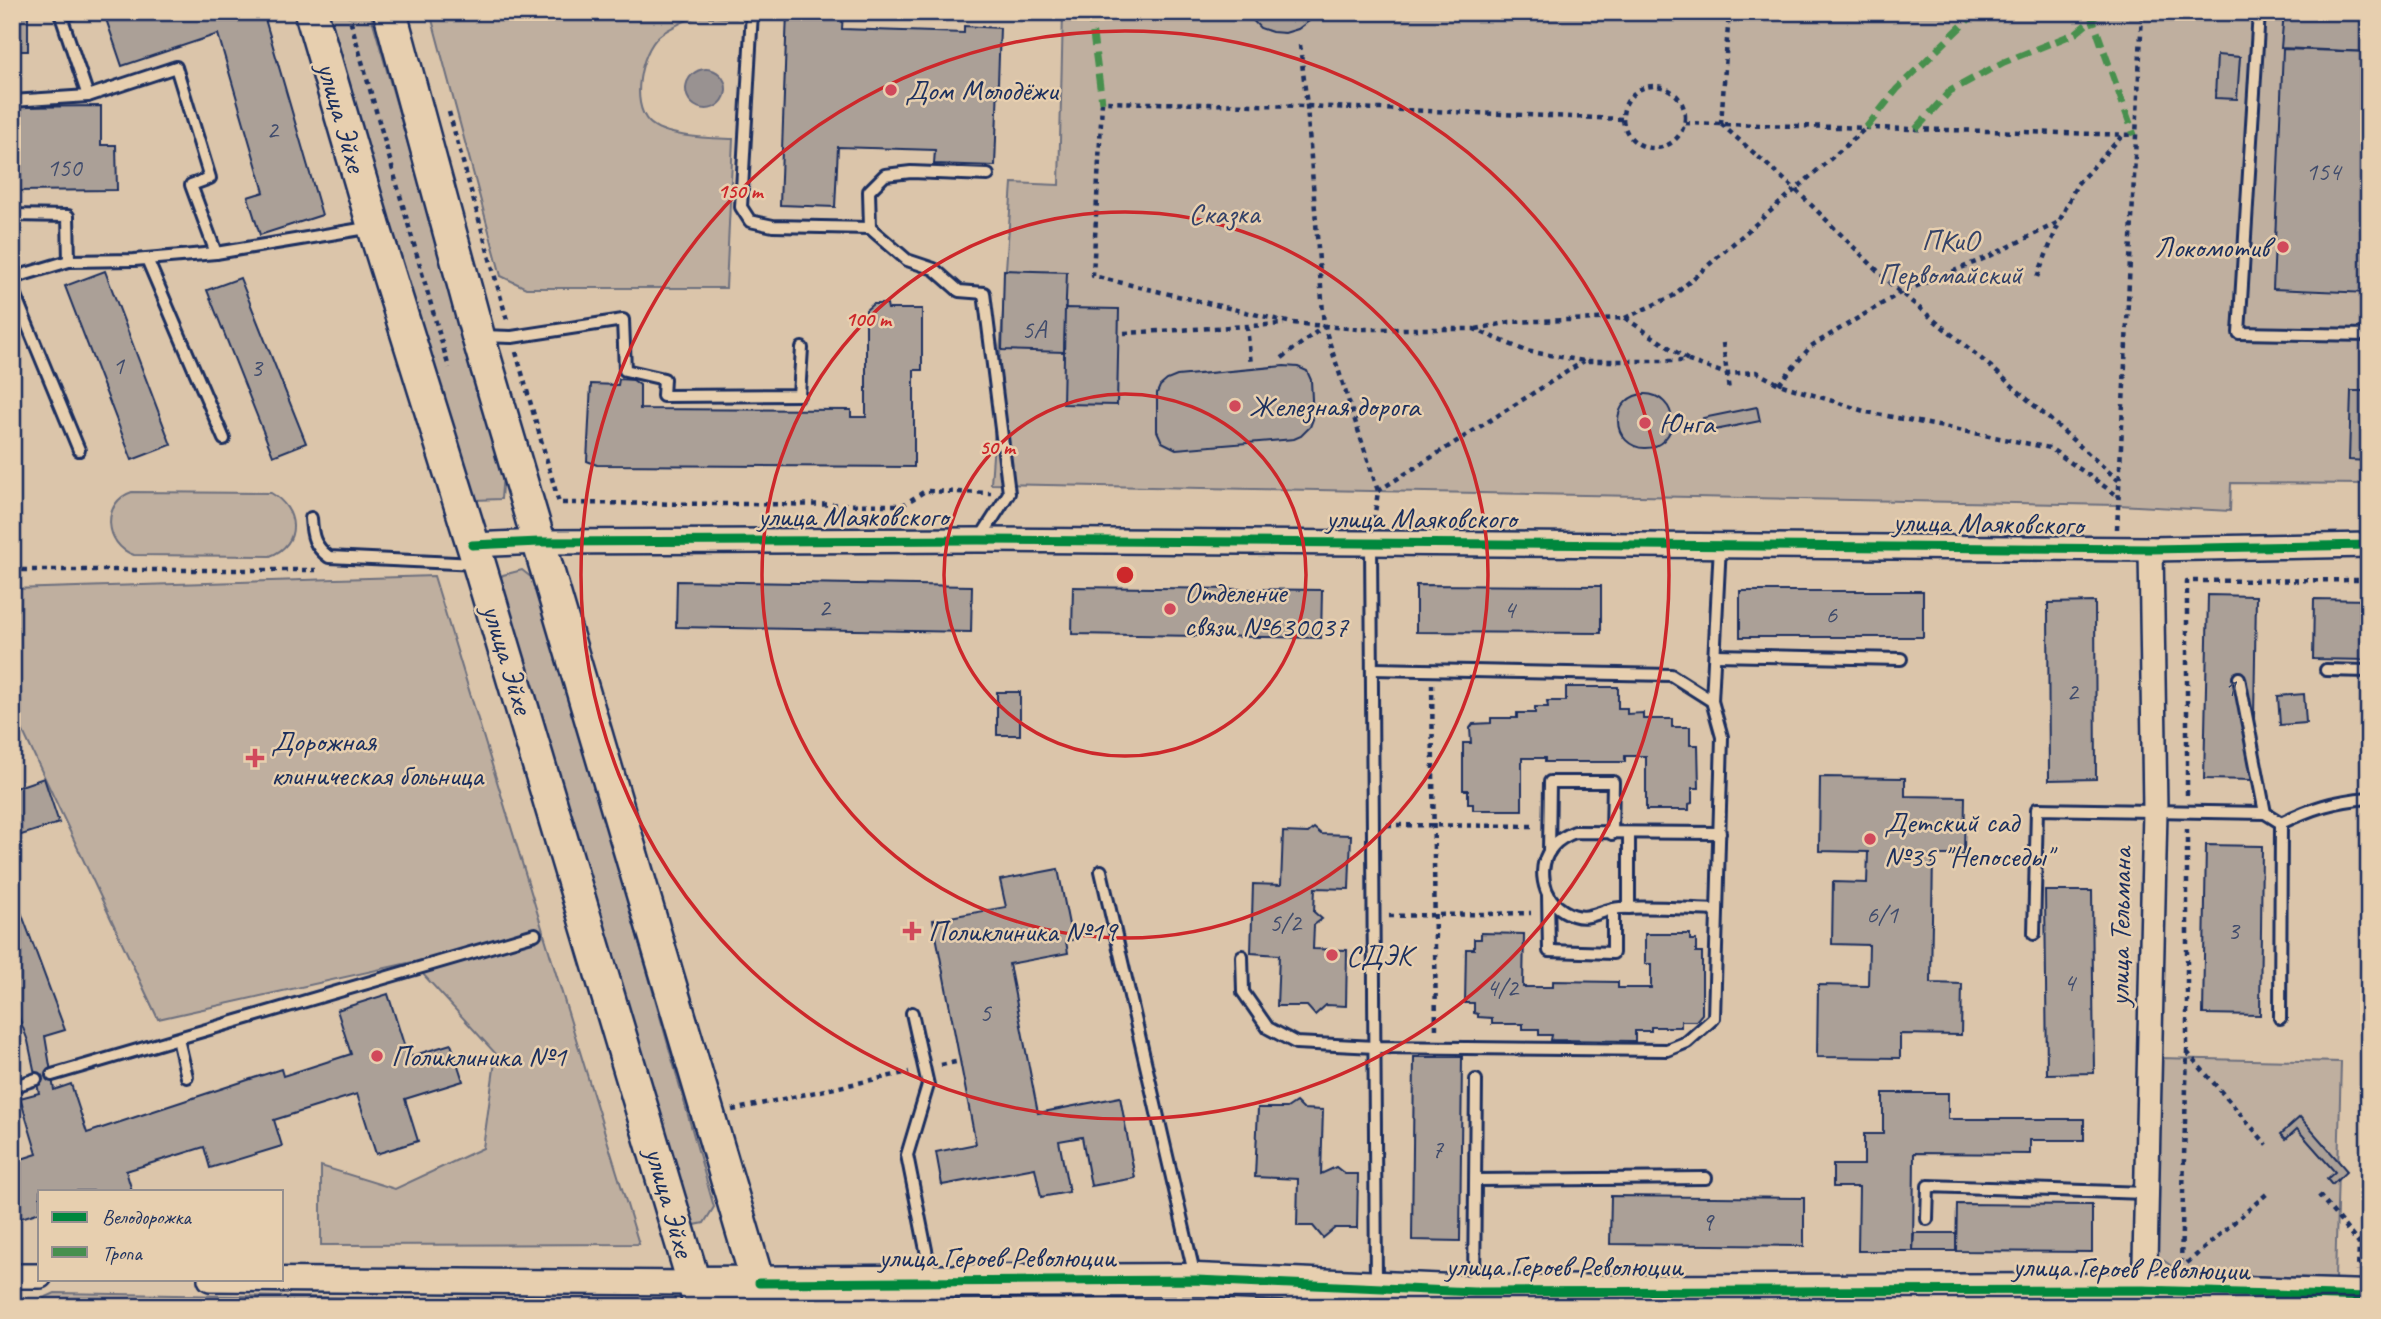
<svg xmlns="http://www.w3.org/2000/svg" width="2381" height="1319" font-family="Caveat,sans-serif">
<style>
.green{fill:#bfaf9f;stroke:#6d6f7e;stroke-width:2}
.water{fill:#999291;stroke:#676a7d;stroke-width:2}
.building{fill:#aba097;stroke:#1b2f5e;stroke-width:2}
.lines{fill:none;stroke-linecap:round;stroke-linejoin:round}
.lane-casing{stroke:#1b2f5e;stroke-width:16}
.street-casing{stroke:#1b2f5e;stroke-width:28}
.secondary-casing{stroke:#1b2f5e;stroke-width:37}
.path{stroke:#1b2f5e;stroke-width:4.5;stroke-dasharray:5 5;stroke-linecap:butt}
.lane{stroke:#e7cfaf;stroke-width:10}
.street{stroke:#e7cfaf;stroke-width:23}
.secondary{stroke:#e7cfaf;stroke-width:32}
.quiet{stroke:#46904e;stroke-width:7;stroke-dasharray:14 7;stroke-linecap:butt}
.cycleway-casing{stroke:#e7cfaf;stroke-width:13}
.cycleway{stroke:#00873e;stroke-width:9}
.ring{fill:none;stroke:#cd282b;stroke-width:3.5}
.poi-dot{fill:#d1495b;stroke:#e7cfaf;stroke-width:2.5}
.labels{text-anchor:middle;stroke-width:5;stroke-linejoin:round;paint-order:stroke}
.number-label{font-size:26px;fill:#3f4b6c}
.poi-label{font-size:30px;fill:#1b2f5e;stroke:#e7cfaf;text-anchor:start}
.street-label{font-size:30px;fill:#1b2f5e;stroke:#e7cfaf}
.park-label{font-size:30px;fill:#344268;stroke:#e7cfaf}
.centre{fill:#cd282b;stroke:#e7cfaf;stroke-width:3.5}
.ring-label{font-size:21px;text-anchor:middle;font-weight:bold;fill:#cd282b;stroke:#e7cfaf;stroke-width:5;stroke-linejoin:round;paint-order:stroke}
</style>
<rect width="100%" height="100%" fill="#dbc5aa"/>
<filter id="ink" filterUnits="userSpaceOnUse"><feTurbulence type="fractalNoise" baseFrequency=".0143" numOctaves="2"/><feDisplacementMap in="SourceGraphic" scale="14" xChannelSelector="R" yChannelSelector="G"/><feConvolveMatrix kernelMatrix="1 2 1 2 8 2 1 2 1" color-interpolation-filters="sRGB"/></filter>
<g filter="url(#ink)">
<g class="green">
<polygon points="329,12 370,12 503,473 501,499 474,500 465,488"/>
<path d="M430,12h307l-1,6c-14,0 -36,-4 -49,2 -8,4 -21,10 -28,16 -18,16 -29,67 -10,86 16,16 63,16 84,17l-7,149h-200l-25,-12z"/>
<polygon points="1063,12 2369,12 2369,484 2231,483 2230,511 2118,505 991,484 1012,183 1059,185"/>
<path d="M132,492l139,1c28,16 31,51 -1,63l-136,-1c-30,-10 -33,-53 -2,-63z"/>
<polygon points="522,570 537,582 714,1207 704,1223 690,1226 492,586 503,575"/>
<polygon points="434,576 639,1244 321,1245 321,1166 395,1189 483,1148 496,1054 412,962 158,1019 12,708 12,589"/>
<polygon points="2158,1058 2341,1062 2335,1279 2181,1273 2152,1252"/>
<polygon points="55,1293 650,1303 652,1307 43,1307 44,1298"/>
<polygon points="820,1301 1292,1307 809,1307 810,1302"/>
</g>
<circle class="water" cx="706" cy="89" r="20"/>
<g class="building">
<rect x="12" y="12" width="16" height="39"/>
<polygon points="116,12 263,12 322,215 260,235 248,197 264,192 218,34 122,66 105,16"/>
<polygon points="787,12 843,12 842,29 964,33 964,26 1000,28 995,166 934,164 935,150 838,147 835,207 780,205"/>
<polygon points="1245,12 1316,12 1309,21 1298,29 1285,33 1272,32 1260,28"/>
<polygon points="2284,12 2369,12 2369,52 2281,48"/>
<polygon points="2283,49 2369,52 2369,293 2273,289"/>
<polygon points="2217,55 2240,57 2237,99 2215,98"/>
<polygon points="101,106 101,145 116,145 117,190 12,191 12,107"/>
<polygon points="1004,270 1067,272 1064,352 1002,350"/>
<polygon points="105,271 171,445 132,460 65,286"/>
<polygon points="240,278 306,443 273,456 207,290"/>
<polygon points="873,304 887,304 888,309 922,309 922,370 914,370 914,467 597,465 587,461 591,384 618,385 619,379 633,380 640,385 640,409 851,410 851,417 866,417 866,310"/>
<polygon points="1065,308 1119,309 1117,405 1063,404"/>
<polygon points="1284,366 1298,367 1307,371 1311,380 1313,419 1310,427 1301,436 1294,439 1176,449 1162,442 1157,431 1157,393 1160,386 1167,380 1177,376"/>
<polygon points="2351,391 2369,391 2369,461 2349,460"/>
<circle cx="1645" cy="421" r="27"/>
<polygon points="1757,407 1760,421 1705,432 1703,418"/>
<polygon points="677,581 972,586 971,632 676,627"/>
<polygon points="1416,585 1601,586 1601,633 1416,632"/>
<polygon points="1073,587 1322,590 1321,638 1072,634"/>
<rect x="1740" y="591" width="183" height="46"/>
<polygon points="2208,595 2256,596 2253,780 2204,779"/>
<polygon points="2314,599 2369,600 2369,660 2313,659"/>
<polygon points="2095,602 2096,779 2049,780 2048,603"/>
<polygon points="1566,687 1618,687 1618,708 1627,708 1627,714 1643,713 1643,719 1672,719 1672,727 1690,727 1690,745 1698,745 1699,788 1692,788 1692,803 1689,804 1689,810 1646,810 1646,756 1625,756 1625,762 1545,762 1545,758 1522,758 1522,810 1473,810 1473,804 1468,804 1468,790 1463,790 1463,743 1471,743 1470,728 1473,724 1491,723 1491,718 1517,718 1517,713 1535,713 1535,707 1548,707 1547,701 1566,701"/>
<rect x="997" y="692" width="23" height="43"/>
<polygon points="2304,694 2306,723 2280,725 2278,696"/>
<polygon points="1820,777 1905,778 1905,796 1965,797 1964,855 1933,855 1931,983 1962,984 1961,1035 1900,1034 1900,1058 1817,1057 1818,985 1868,986 1869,945 1832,944 1833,882 1867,883 1868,852 1819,851"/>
<polygon points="44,778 59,823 12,838 12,789"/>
<polygon points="1314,828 1321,834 1351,835 1349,889 1315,888 1314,912 1322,919 1314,925 1313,949 1347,950 1346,1006 1326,1005 1315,1015 1307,1006 1277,1006 1279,955 1251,953 1253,884 1281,885 1283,832 1308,833"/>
<polygon points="2206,845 2262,846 2260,1015 2203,1014"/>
<polygon points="1058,869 1072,940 1066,941 1068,953 1009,964 1038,1113 1120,1097 1135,1178 1091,1186 1082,1137 1059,1141 1069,1192 1041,1197 1035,1168 942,1185 936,1152 976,1144 933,920 1006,907 1000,880"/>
<polygon points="12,888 65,1030 45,1036 54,1090 71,1084 87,1133 281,1069 283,1076 351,1054 337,1010 388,994 408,1057 451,1044 463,1081 405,1099 418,1141 376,1154 357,1094 274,1120 282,1146 210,1168 204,1147 126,1171 132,1191 40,1191 40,1212 12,1221 12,1162 37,1154 20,1098 39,1093 28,1041 12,999"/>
<polygon points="2045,891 2092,891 2094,1073 2047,1074"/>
<polygon points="1481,933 1524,934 1523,987 1553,987 1553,981 1618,982 1618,988 1651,988 1651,964 1645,964 1645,934 1690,934 1690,940 1696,940 1696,952 1702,952 1702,1014 1696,1021 1681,1021 1681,1027 1651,1027 1651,1031 1635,1031 1635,1041 1551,1040 1552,1035 1539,1035 1539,1029 1523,1029 1523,1024 1492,1024 1492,1018 1478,1017 1478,1014 1474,1013 1474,1003 1465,1003 1466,949 1474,949 1474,939 1481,939"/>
<polygon points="1414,1057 1462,1057 1460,1241 1412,1240"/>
<polygon points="1883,1093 1948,1093 1948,1119 2084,1119 2084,1140 2030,1140 2030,1154 1914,1153 1913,1251 1858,1251 1859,1187 1833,1187 1833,1165 1864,1165 1864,1134 1883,1134"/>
<polygon points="1296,1102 1303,1109 1323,1110 1321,1174 1336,1167 1345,1174 1358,1174 1357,1228 1335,1228 1323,1238 1313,1226 1297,1226 1298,1179 1255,1177 1258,1108 1287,1108"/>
<polygon points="2300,1117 2347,1171 2332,1185 2327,1179 2335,1172 2297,1129 2286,1139 2281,1134"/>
<polygon points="1611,1196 1804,1198 1804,1246 1610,1244"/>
<polygon points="1957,1204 2092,1205 2092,1252 1956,1251"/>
<polygon points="1914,1233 1956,1233 1956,1251 1913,1251"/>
</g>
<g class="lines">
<defs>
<g id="lane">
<polyline points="74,12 61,16 88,96"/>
<polyline points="752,12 741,207 750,221 773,226 870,228 907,260 934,269 959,291 984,293 1009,493 979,540"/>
<polyline points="2259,12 2239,333 2369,335"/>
<polyline points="12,101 88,96 176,67 210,178 191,185 216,253"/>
<polyline points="12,215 68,216 69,261 134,260 216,253 373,227"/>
<polyline points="870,228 869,191 885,175 911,172 988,175"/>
<polyline points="147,259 224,439"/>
<polyline points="12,278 69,261"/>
<polyline points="12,288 79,450"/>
<polyline points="481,336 512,337 623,320 625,370 664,379 663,396 799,395 802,348"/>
<path d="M311,518c1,18 3,28 18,39l147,7"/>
<polyline points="1371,542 1376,1284"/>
<polyline points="1715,655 1901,659"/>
<polyline points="2326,670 2369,671"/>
<polyline points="2239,678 2265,813"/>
<polyline points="1712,701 1720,545"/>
<path d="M2281,823c31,-15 53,-22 88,-25"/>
<polyline points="1549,852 1550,782 1613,782 1612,834"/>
<polyline points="1101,871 1195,1277"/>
<polyline points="1548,894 1549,951 1613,953 1613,909"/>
<polyline points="1629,908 1629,834"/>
<path d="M1717,910c-32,-1 -65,-4 -97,-2 -21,1 -32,17 -56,3 -22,-13 -28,-45 -11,-65 6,-7 14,-11 22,-14l145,1"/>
<polyline points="2034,934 2037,809 2265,813 2281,823 2280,1018"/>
<polyline points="1242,956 1243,992 1268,1028 1296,1043 1375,1047 1667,1050 1687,1042 1714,1018 1722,737 1712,701 1671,675 1372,669"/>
<polyline points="912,1013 928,1085 907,1155 932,1280"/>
<polyline points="178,1039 187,1077"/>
<polyline points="52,1075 535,934"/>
<polyline points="12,1087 36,1079"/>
<polyline points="1476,1180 1706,1178"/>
<polyline points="1927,1219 1928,1186 2146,1193"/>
<polyline points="1474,1289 1476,1080"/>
</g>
<g id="street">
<polyline points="472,545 539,542 979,540 2151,549 2369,545"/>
<polyline points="12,1276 40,1276"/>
<polyline points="210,1279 694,1283"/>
<polyline points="2144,1307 2155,810 2151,549"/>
</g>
<g id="secondary">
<polyline points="311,12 374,227 479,564 701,1307"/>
<polyline points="390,12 478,336 765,1307"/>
<polyline points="694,1283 1196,1280 1474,1292 2143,1290 2369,1297"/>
</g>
</defs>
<use href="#lane" class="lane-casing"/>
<use href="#street" class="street-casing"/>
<use href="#secondary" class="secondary-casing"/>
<g class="path">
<polyline points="348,12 449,368"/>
<polyline points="1300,45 1307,106 1324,326 1378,491 1374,521"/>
<circle cx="1654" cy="117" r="31"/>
<polyline points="449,112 507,320"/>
<polyline points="1622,119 1307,106 1102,102 1093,276 1292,323 1358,329 1474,329 1526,351 1584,361 1689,361 1727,374 1756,372 1779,384 1867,412 2050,448 2118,496"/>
<polyline points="1685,123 2136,135"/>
<polyline points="1721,124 1795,189 1895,288 1990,366 2118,480"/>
<polyline points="1721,124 1729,12"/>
<polyline points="2037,277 2059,223"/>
<polyline points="1625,318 1673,296 1866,128"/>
<polyline points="1247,326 1251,365"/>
<polyline points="1476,329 1510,322 1625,318 1688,360"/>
<polyline points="1124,333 1284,324"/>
<polyline points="1723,343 1729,391"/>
<polyline points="516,352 559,503 903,505 925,491 991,493"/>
<polyline points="1282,358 1323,327"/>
<polyline points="1779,384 1811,346 1900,293 1988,257 2059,222 2077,184 2123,135"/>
<polyline points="1378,491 1584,361"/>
<polyline points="2117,529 2142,12"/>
<polyline points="12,570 316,570"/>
<polyline points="1432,684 1436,1032"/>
<polyline points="2187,795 2187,581 2369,580"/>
<polyline points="1387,825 1536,826"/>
<polyline points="1389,916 1531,913"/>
<polyline points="2187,1052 2267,1145"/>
<polyline points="941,1065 961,1061"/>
<polyline points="732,1110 909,1072"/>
<polyline points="2319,1195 2359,1244 2358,1271"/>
<polyline points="2187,1263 2270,1191"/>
<polyline points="2181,1264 2187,1051 2187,828"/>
</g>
<use href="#lane" class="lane"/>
<use href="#street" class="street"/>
<use href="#secondary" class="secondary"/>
<g class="quiet">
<polyline points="1090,12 1102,102"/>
<polyline points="2090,12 2134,135"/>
<polyline points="1866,128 1897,89 1976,12"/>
<polyline points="1916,129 1950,91 2004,62 2076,33 2101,12"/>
</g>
<defs>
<g id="cycleway">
<polyline points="472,545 539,542 979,540 2151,549 2369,545"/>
<polyline points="759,1283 1196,1280 1474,1292 2143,1290 2369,1297"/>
</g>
</defs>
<use href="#cycleway" class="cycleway-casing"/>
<use href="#cycleway" class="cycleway"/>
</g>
</g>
<g class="ring">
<circle cx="1125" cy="575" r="181"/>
<circle cx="1125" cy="575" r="363"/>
<circle cx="1125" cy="575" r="544"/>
</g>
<g class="poi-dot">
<circle cx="891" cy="90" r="7"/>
<circle cx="2283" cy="247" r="7"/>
<circle cx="1235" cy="406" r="7"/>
<circle cx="1645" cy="423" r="7"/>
<circle cx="1170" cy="609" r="7"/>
<path d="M251.5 747.5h7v7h7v7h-7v7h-7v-7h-7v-7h7z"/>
<circle cx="1870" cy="839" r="7"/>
<path d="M908.5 920.5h7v7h7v7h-7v7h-7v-7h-7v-7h7z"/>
<circle cx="1332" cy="955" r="7"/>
<circle cx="377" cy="1056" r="7"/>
</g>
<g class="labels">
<g class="number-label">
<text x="272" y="138">2</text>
<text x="64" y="176">150</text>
<text x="2323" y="180">154</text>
<text x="1034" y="338">5А</text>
<text x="118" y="374">1</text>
<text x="256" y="376">3</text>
<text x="824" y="616">2</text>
<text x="1509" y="618">4</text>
<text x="1831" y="623">6</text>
<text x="2230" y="696">1</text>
<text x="2072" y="700">2</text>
<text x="1882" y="923">6/1</text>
<text x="1285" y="931">5/2</text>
<text x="2233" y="939">3</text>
<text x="2069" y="991">4</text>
<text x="1502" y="996">4/2</text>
<text x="985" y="1021">5</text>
<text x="1437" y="1158">7</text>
<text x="1707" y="1230">9</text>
</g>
<g class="poi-label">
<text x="905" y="100">Дом Молодёжи</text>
<text x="2269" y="257" text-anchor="end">Локомотив</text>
<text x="1249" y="416">Железная дорога</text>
<text x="1659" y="433">Юнга</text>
<text x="1184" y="602">Отделение<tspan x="1184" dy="34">связи №630037</tspan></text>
<text x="271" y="751">Дорожная<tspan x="271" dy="34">клиническая больница</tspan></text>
<text x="1884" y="832">Детский сад<tspan x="1884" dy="34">№35 "Непоседы"</tspan></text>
<text x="928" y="941">Поликлиника №19</text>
<text x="1346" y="965">СДЭК</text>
<text x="391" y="1066">Поликлиника №1</text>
</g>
<g class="street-label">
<text transform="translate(342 117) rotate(74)" y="10">улица Эйхе</text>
<text x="853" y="526">улица Маяковского</text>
<text x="1421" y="528">улица Маяковского</text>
<text transform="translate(1988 523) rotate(1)" y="10">улица Маяковского</text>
<text transform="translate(508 659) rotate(73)" y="10">улица Эйхе</text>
<text transform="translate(2120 927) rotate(-89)" y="10">улица Тельмана</text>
<text transform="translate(670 1202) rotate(74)" y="10">улица Эйхе</text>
<text x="997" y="1267">улица Героев Революции</text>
<text x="1564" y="1276">улица Героев Революции</text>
<text transform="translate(2131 1268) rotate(1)" y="10">улица Героев Революции</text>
</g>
<g class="park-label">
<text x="1224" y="223">Сказка</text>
<text x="1950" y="250">ПКиО<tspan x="1950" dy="34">Первомайский</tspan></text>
</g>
</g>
<circle cx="1125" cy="575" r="10" class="centre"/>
<g class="ring-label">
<text x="740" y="198">150 m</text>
<text x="868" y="326">100 m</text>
<text x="997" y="454">50 m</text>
</g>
<rect width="2381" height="1319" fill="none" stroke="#e7cfaf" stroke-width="42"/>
<rect x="21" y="21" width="2339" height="1277" fill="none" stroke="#1b2f5e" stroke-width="2.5" filter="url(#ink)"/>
<rect x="38" y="1190" width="245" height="91" fill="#e7cfaf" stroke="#958f8f" stroke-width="2"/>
<rect x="52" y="1212" width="35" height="10" fill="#00873e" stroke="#958f8f" stroke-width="2"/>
<text x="102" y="1224" font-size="21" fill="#1b2f5e">Велодорожка</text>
<rect x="52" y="1247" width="35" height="10" fill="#46904e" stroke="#958f8f" stroke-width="2"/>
<text x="102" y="1260" font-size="21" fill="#1b2f5e">Тропа</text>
</svg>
